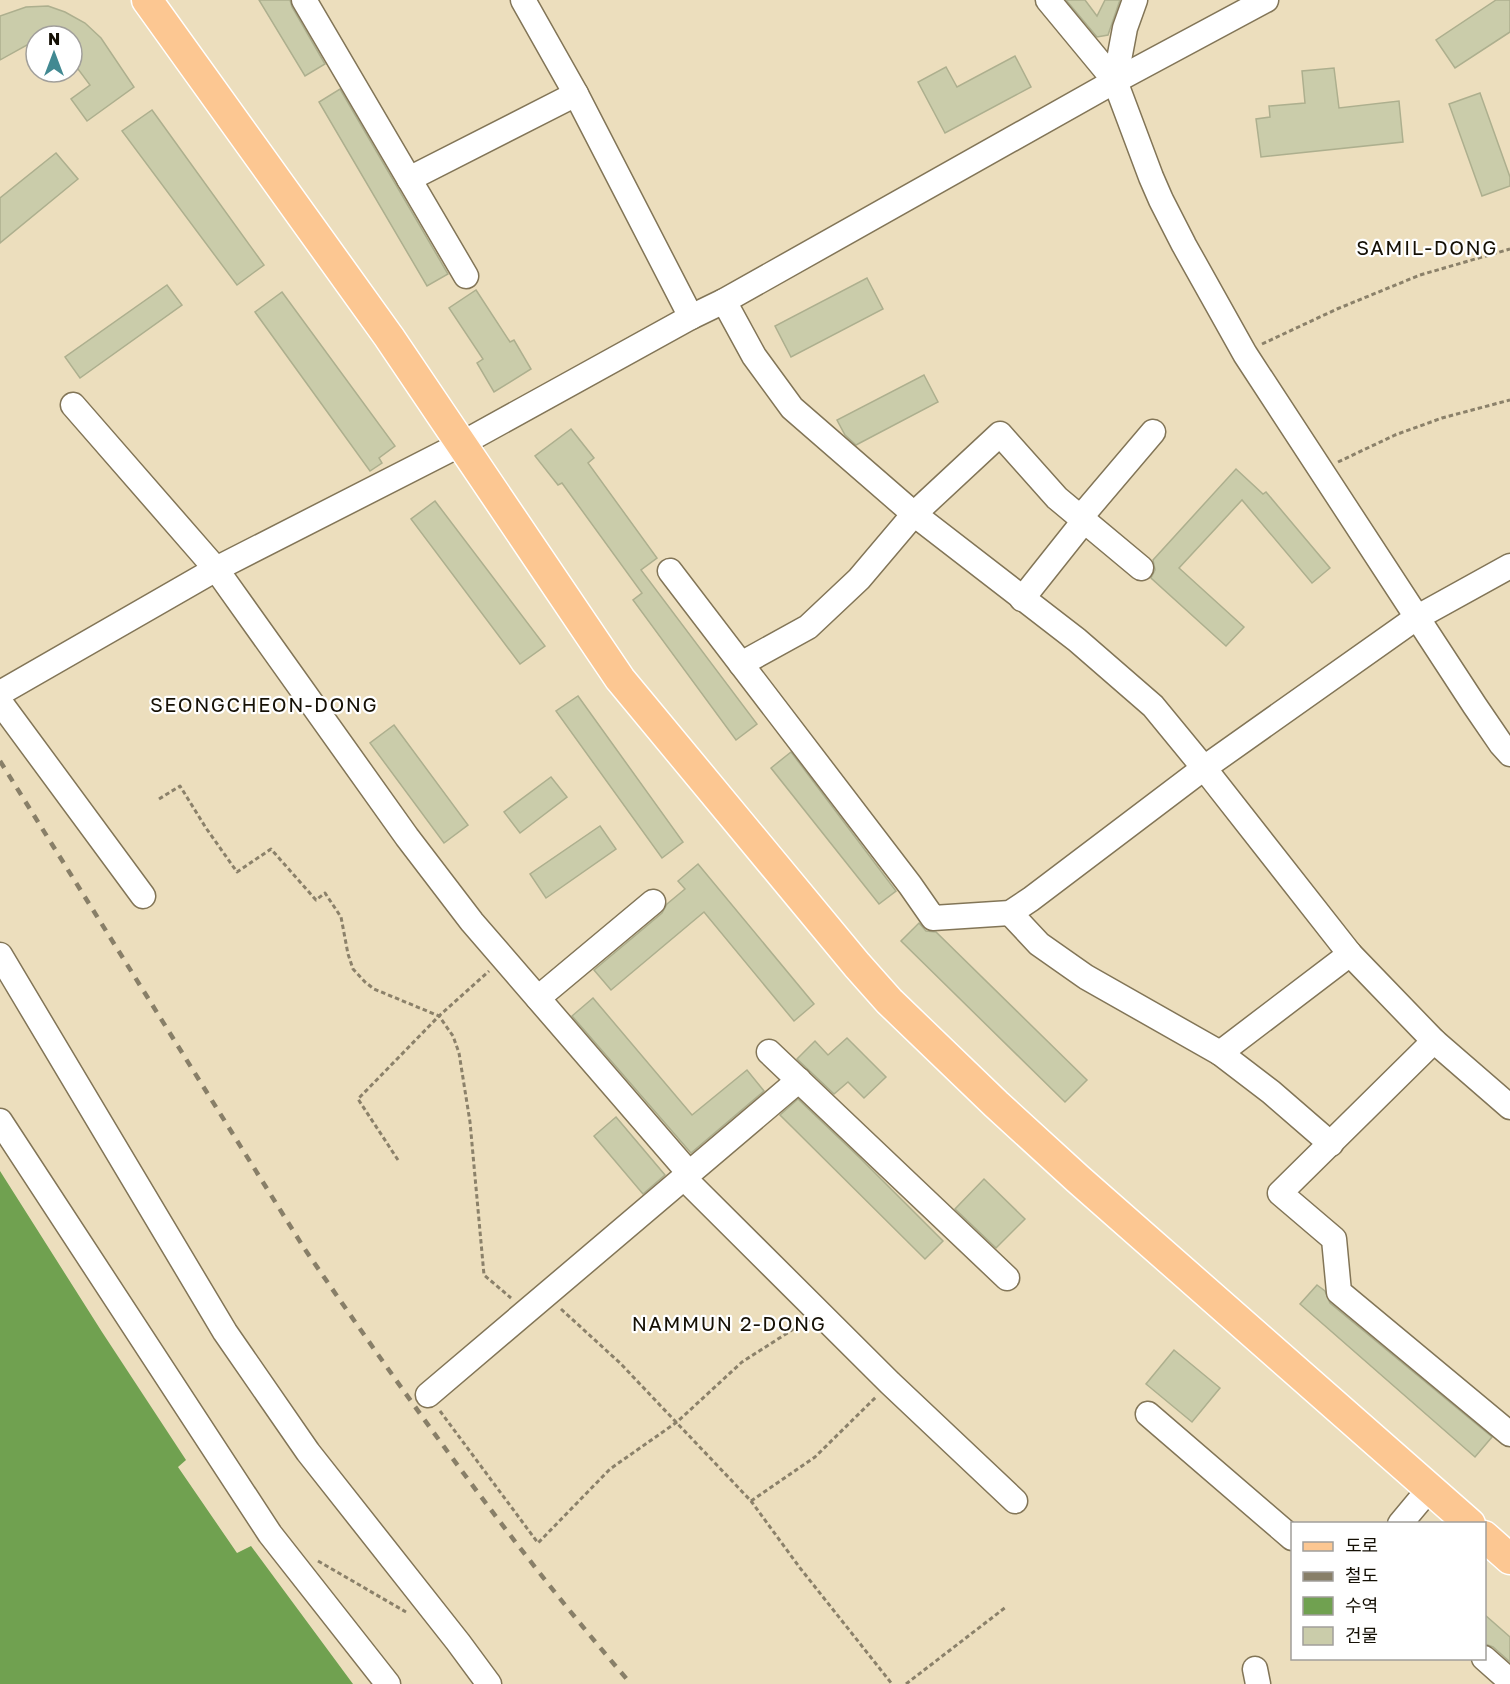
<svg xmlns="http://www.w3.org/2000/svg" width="1510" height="1684" font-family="'Golos Text','Noto Sans KR',sans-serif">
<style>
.water{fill:#70a150}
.building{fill:#caccaa;stroke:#adaf8e;stroke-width:1.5}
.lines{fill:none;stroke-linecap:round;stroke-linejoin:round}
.minor-casing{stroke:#827557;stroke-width:27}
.major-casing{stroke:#fff;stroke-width:33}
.path{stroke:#8b816a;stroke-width:3;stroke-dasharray:4.5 3;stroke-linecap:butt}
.minor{stroke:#fff;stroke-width:24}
.major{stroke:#fcc792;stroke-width:30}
.rail{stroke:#887f68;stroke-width:4.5;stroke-dasharray:8 8;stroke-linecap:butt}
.labels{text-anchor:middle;stroke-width:4.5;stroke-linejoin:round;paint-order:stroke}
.neighbourhood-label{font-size:20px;letter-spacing:1.5px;fill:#151005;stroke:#fff}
</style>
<rect width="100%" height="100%" fill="#ecdebd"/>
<polygon class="water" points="0,1171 102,1332 186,1460 178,1467 237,1553 251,1546 353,1684 0,1684"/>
<g class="building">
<polygon points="259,0 290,0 292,7 325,64 305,76"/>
<polygon points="1066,0 1085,0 1097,16 1105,0 1120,0 1108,35 1097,37"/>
<polygon points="1496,0 1510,0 1510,32 1455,68 1436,40"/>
<polygon points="48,6 65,12 85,23 101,38 134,87 87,121 71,99 90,85 72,61 72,36 36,36 36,40 0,60 0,16 26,7"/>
<polygon points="1015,56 1031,87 945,133 918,82 946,67 957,87"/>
<polygon points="1334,68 1339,108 1399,101 1403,142 1261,157 1256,119 1270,117 1269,106 1305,103 1302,71"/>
<polygon points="340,89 448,274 427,286 319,102"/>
<polygon points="1480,93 1510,177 1510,186 1482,196 1449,104"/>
<polygon points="152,110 264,265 237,285 122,131"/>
<polygon points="56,153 78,179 0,243 0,198"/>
<polygon points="867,278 883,309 791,357 775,326"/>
<polygon points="167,285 182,305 80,378 65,357"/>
<polygon points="476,290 510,342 514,340 531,369 494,392 477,363 483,359 449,308"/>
<polygon points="282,292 395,446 379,458 382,463 370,471 255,312"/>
<polygon points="924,375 938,402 856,445 845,435 837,420"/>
<polygon points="571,429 594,458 588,463 657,558 641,570 757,724 736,740 633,600 642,593 562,483 558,485 535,456"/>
<polygon points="1236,469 1263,494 1266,492 1330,568 1312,583 1242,500 1179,568 1244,627 1226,646 1151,578 1155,570 1153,560"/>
<polygon points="435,501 545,646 520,664 411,519"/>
<polygon points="578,696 683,842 662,858 556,711"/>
<polygon points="394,725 468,825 444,843 370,743"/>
<polygon points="791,752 896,891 879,904 771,768"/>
<polygon points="551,777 567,797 520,833 504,812"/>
<polygon points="600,826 616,849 546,898 530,874"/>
<polygon points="698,864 814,1004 794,1021 704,912 611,990 594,970 662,913 667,904 685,889 678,881"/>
<polygon points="919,923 926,931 936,932 1087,1080 1065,1102 901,941"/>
<polygon points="593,998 692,1115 747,1070 764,1091 691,1153 572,1016"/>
<polygon points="847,1038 886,1077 864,1098 848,1082 834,1094 797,1059 815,1041 828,1055"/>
<polygon points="798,1099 860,1158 943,1241 925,1259 780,1115"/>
<polygon points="616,1117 665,1175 643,1194 594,1136"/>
<polygon points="984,1179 1025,1219 996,1248 955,1209"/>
<polygon points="1317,1285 1325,1291 1330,1303 1492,1437 1475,1457 1300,1304"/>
<polygon points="1174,1350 1220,1388 1192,1422 1146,1384"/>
<polygon points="1485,1615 1510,1637 1510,1662 1493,1647 1485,1644"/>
</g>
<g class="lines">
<defs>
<g id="minor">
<polyline points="304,0 466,276"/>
<polyline points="523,0 576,94 691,317"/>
<polyline points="1048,0 1115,81 1151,177 1161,200 1184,245 1245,354 1475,706 1501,744 1510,754"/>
<polyline points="1115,81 1125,28 1135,0"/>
<polyline points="409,179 576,94"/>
<polyline points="724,301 754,356 792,408 914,514 1077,640 1153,706 1204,768 1350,954 1434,1041 1510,1107"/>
<polyline points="73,405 216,569 407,837 472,922 689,1173"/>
<polyline points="1080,518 1153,432"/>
<polyline points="670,571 910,885 933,918 1010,913 1031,899 1204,768 1416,618 1510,566"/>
<polyline points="1022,599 1084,521"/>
<polyline points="741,664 808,627 859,579 914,514 1000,434 1057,498 1141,568"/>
<polyline points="0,693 216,569 461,444 691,317 724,301 1115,81 1266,0"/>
<polyline points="0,702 143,896"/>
<polyline points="1010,913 1039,944 1086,977 1220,1053 1271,1092 1331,1144"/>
<polyline points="0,955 225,1332 308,1452 458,1642 489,1684"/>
<polyline points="538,998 653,902"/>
<polyline points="1434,1041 1280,1193 1334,1239 1339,1292 1510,1434"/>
<polyline points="769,1052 1007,1278"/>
<polyline points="1220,1053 1350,954"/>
<polyline points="0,1121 270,1534 388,1684"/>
<polyline points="684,1178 890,1383 1015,1501"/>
<polyline points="428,1395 799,1080"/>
<polyline points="1148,1414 1292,1538"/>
<polyline points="1400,1524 1430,1488"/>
<polyline points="1484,1658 1510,1681"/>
<polyline points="1255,1669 1258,1684"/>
</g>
<g id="major">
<polyline points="147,0 389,337 620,679 857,965 889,1001 996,1104 1078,1179 1470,1524"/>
<polyline points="1484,1536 1510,1559"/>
</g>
</defs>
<use href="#minor" class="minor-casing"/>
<use href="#major" class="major-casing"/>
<g class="path">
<polyline points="1262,344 1337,309 1420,275 1510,249"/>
<polyline points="1338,462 1395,435 1442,418 1510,400"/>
<polyline points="159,799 180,786 206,828 237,872 271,849 316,900 325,893 341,917 348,954 353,969 365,982 374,989 439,1016 453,1036 459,1053 470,1122 484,1275 511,1298"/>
<polyline points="398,1160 358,1099 439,1016 489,971"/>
<polyline points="561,1309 620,1363 751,1501 800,1568 892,1684"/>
<polyline points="440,1411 538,1543 610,1469 677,1422 742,1362 803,1323"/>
<polyline points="751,1501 815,1457 876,1397"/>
<polyline points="318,1561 406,1612"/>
<polyline points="906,1684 1006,1607"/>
</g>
<use href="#minor" class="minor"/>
<use href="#major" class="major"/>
<path class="rail" d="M0,761l304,487c103,150 208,298 327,436"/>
</g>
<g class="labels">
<g class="neighbourhood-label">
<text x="1427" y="255">SAMIL-DONG</text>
<text x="264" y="712">SEONGCHEON-DONG</text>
<text x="729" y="1331">NAMMUN 2-DONG</text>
</g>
</g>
<rect x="1291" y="1522" width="195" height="138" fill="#ffffff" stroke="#a19f9b" stroke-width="1.5"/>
<rect x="1303" y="1542" width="30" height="9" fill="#fcc792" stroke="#a19f9b" stroke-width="1.5"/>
<text x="1345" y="1552" font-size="18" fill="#151005">도로</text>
<rect x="1303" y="1572" width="30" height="9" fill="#887f68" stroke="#a19f9b" stroke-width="1.5"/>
<text x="1345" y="1582" font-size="18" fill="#151005">철도</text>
<rect x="1303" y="1597" width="30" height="18" fill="#70a150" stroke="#a19f9b" stroke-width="1.5"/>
<text x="1345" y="1612" font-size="18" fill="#151005">수역</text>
<rect x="1303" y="1627" width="30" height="18" fill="#caccaa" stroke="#a19f9b" stroke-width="1.5"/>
<text x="1345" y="1642" font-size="18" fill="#151005">건물</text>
<g transform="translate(54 54)"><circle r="28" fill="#ffffff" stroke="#a19f9b" stroke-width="1.5"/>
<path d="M0-4.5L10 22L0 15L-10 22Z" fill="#428992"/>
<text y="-9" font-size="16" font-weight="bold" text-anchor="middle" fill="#151005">N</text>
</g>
</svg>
